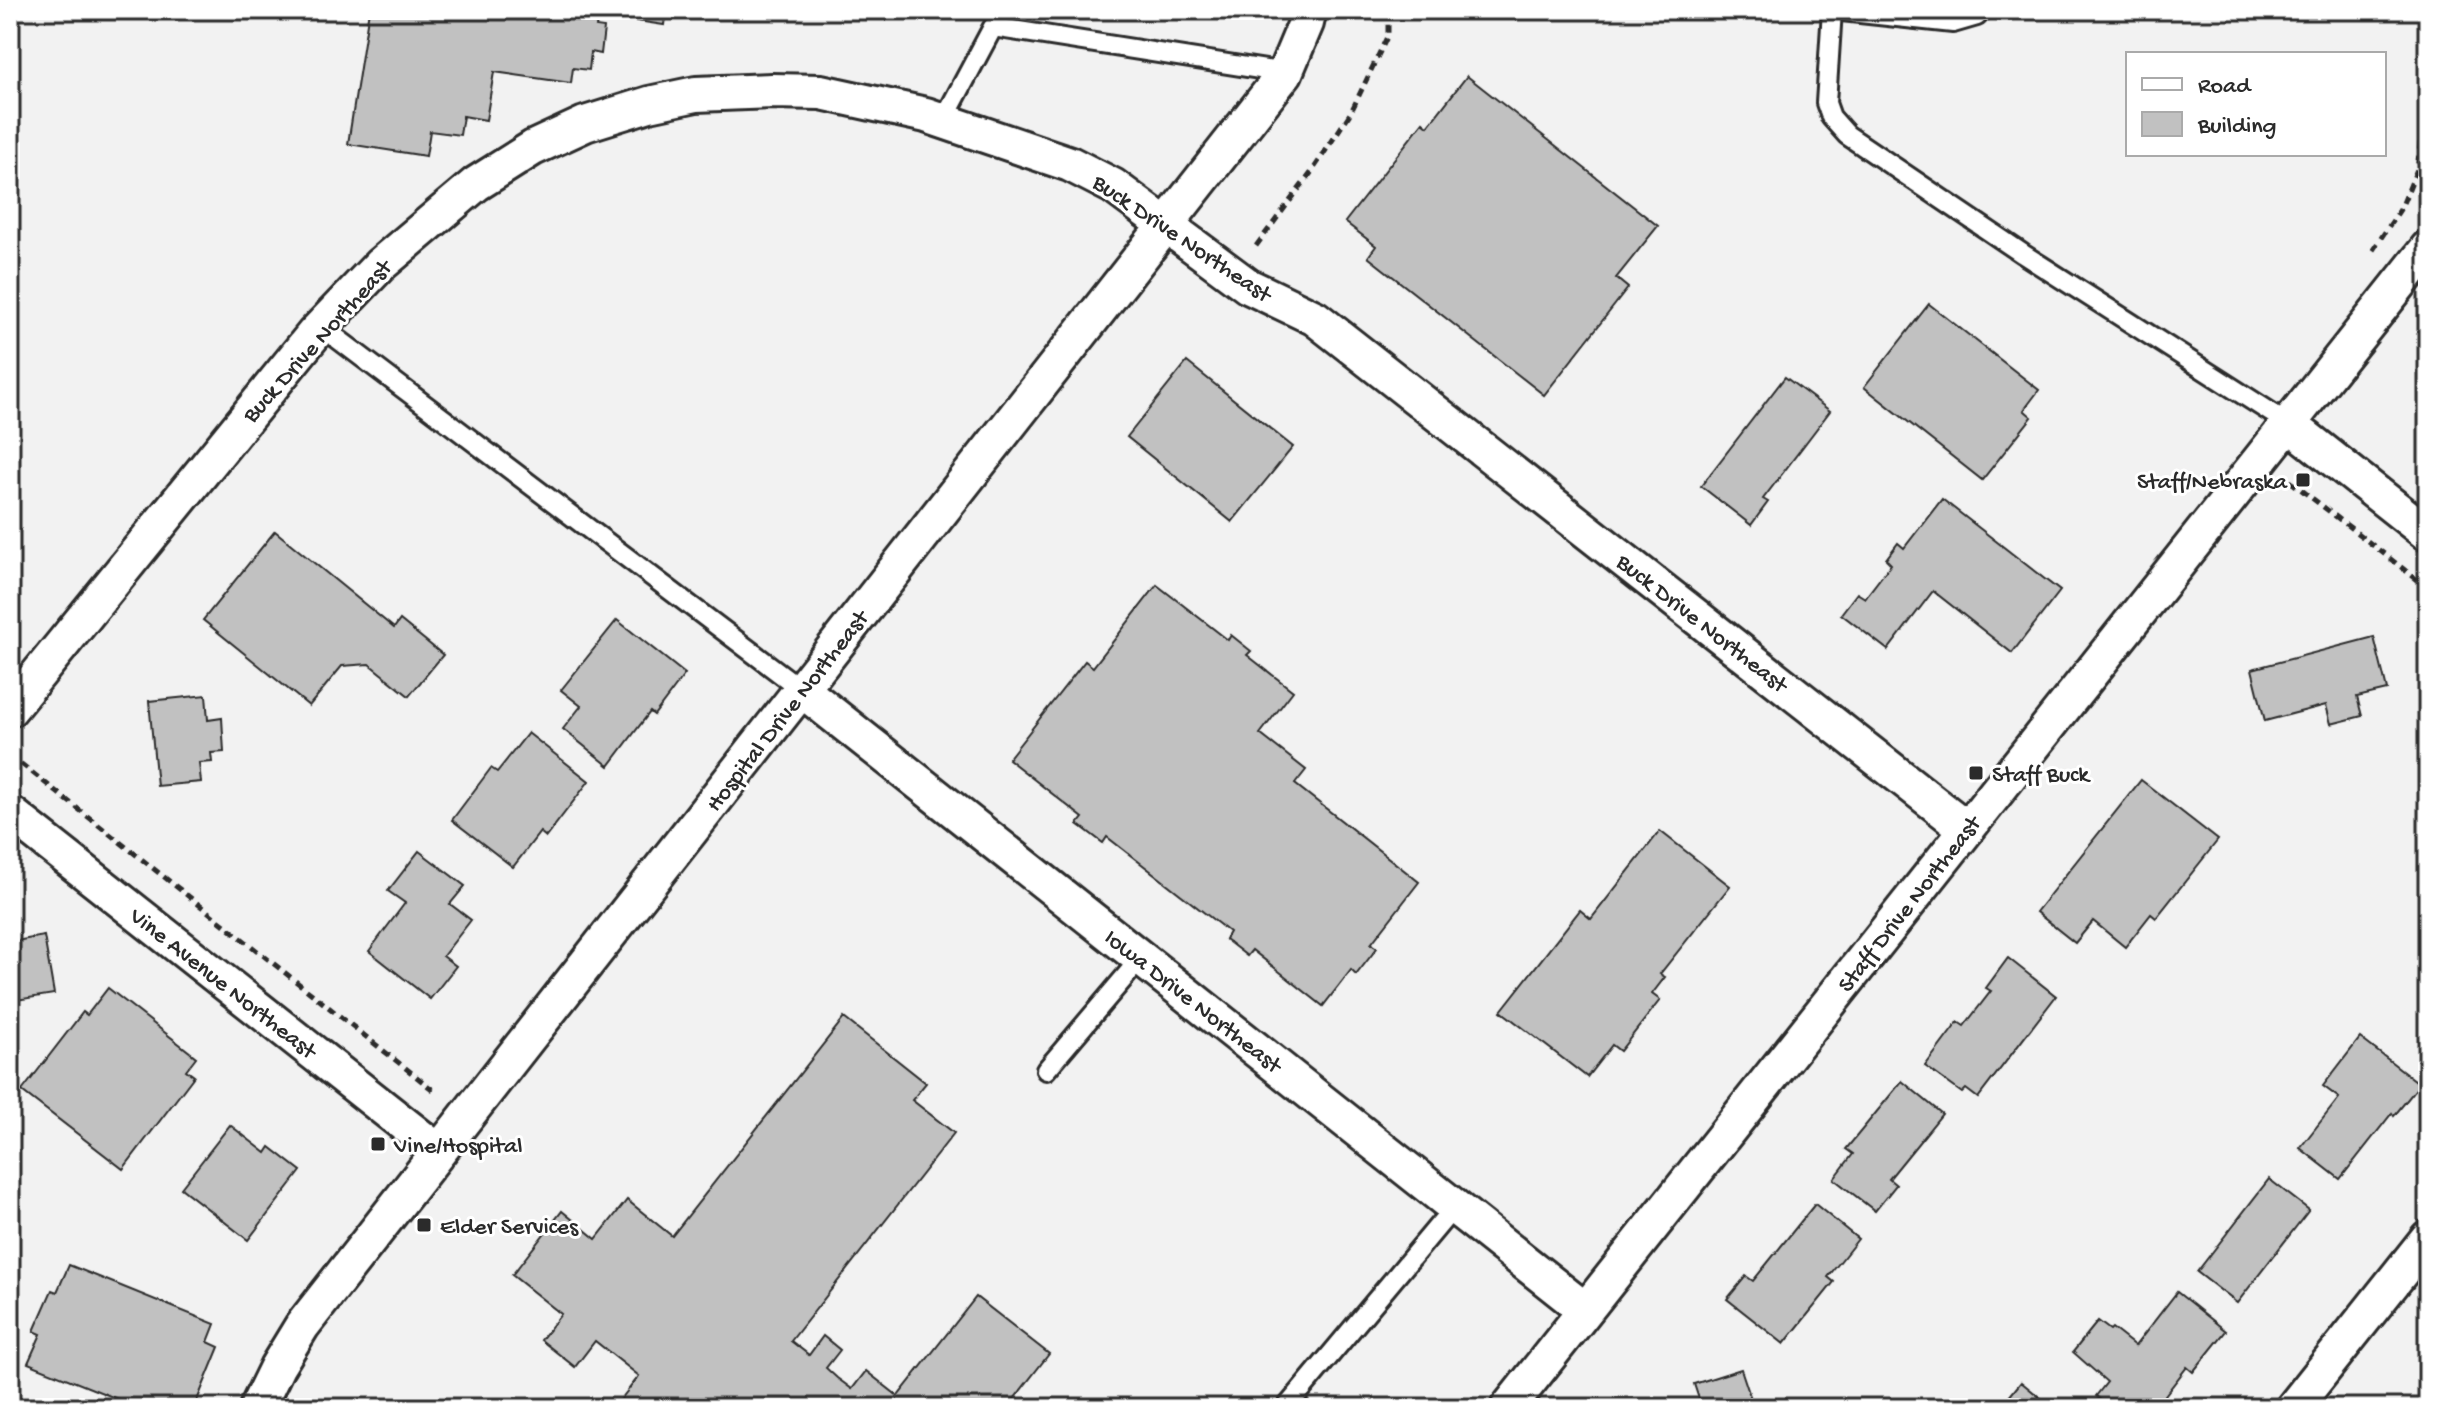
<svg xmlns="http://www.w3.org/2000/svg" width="2438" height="1418" font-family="'Gochi Hand',sans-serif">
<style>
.building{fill:#c1c1c1;stroke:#2b2b2b;stroke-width:2}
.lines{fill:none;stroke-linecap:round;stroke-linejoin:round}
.lane-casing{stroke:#2b2b2b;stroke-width:24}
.street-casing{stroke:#2b2b2b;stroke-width:40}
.path{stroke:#2b2b2b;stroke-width:5;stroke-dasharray:8 6;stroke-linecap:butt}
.lane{stroke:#fff;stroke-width:18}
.street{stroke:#fff;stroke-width:34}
.poi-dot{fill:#2b2b2b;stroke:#fff;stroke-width:3}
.labels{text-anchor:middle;stroke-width:6;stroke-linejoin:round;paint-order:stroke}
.street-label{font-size:24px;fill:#2b2b2b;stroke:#fff}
.poi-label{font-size:24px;fill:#2b2b2b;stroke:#fff;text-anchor:start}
</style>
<rect width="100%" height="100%" fill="#f2f2f2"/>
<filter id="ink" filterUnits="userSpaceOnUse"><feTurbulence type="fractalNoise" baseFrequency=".0125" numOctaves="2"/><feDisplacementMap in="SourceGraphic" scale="16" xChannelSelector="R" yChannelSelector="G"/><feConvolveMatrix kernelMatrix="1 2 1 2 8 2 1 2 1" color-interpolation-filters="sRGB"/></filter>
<g filter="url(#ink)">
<g class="building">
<polygon points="369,10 666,10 664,25 598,15 596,27 604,28 601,54 591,52 589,70 573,68 571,83 494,72 486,120 463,116 460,135 430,131 426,156 348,144"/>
<polygon points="1467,76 1658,226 1616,278 1628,288 1544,395 1368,257 1376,246 1345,222 1423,122 1428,126"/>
<polygon points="1929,304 2039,390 2024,410 2032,417 1982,480 1864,387"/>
<polygon points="1187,362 1293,447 1232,522 1127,437"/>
<polygon points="1785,377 1830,411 1763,499 1768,502 1751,525 1701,486"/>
<polygon points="1942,499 2060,591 2012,653 1933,591 1888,650 1841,614 1857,593 1865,598 1891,564 1886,559 1898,543 1904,548"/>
<polygon points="275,531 394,628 400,620 443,655 409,696 369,664 342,666 309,706 203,620"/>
<polygon points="1157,585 1228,640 1231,635 1251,651 1247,655 1293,691 1260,734 1306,770 1295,784 1419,882 1371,944 1377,948 1356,975 1351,970 1323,1006 1252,950 1247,956 1225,939 1229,932 1107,837 1103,843 1078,824 1083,818 1008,759 1085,661 1093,667"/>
<polygon points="617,620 685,674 654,715 650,712 609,766 563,729 581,706 561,690"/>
<polygon points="2374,637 2387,690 2357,697 2362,716 2331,724 2326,705 2265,721 2252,669"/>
<polygon points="206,695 208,720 222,718 224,752 211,753 212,762 199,763 201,782 157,786 149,701"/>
<polygon points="528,733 589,781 546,837 540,832 513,867 452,820 491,768 497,772"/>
<polygon points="2141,780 2218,840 2156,918 2151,914 2125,947 2093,921 2075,943 2036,912"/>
<polygon points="1660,831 1730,886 1660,974 1665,977 1652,994 1660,1000 1620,1051 1612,1045 1587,1077 1501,1011 1580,910 1591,919"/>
<polygon points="419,851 465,886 450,904 471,920 443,956 456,966 430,999 369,951 405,903 388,891"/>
<polygon points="44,936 54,994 16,1000 20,1023 10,1024 10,942"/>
<polygon points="2008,958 2056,996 1978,1098 1966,1089 1962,1093 1925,1066 1958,1022 1964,1026 1991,991 1986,988"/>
<polygon points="108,988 196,1057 186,1070 194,1076 123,1169 22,1091 83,1012 87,1015"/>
<polygon points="844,1018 926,1083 912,1100 954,1133 791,1341 809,1355 823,1336 840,1350 826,1368 837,1378 852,1389 866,1371 898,1396 976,1297 1049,1354 1007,1408 614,1408 639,1376 595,1341 575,1367 541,1340 561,1314 512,1275 562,1211 596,1239 627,1200 672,1236"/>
<polygon points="2360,1038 2420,1084 2394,1116 2392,1113 2340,1179 2300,1148 2339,1098 2323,1086"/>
<polygon points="1902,1081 1942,1114 1889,1179 1896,1185 1875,1211 1834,1179 1853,1154 1846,1149"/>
<polygon points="230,1125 266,1153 270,1147 301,1171 248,1240 181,1188"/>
<polygon points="2269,1179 2309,1210 2237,1303 2197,1272"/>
<polygon points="1815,1204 1858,1239 1828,1277 1834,1282 1784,1344 1727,1299 1746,1276 1753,1281"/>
<polygon points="69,1265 215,1324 208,1342 219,1347 194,1408 182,1404 180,1408 140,1408 28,1363 41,1334 34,1331 52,1290 57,1292"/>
<polygon points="2177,1292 2226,1331 2193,1372 2187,1367 2155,1408 2111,1408 2096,1396 2107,1382 2073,1352 2098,1321 2110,1330 2112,1328 2135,1346"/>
<polygon points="1741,1369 1754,1408 1702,1408 1694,1384"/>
<polygon points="2021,1382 2053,1408 2000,1408"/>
</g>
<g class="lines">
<defs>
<g id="lane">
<polyline points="1832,10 1826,103 1831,117 1847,135 2023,254 2289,424"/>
<polyline points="1832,10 1953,23 1977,16 1982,10"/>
<polyline points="943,121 993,27 1285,73"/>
<polyline points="322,327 802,690"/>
<polyline points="1046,1070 1141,958"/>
<polyline points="1286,1408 1454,1207"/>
</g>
<g id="street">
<polyline points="2289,424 2428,534"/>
<polyline points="802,690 1585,1310"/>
<polyline points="10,709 314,334 380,265 476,184 533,148 585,124 649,104 696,94 772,91 821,92 926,115 1070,164 1113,186 1248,286 1315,318 1967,829"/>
<polyline points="10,813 438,1151"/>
<polyline points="257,1408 277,1367 302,1326 1285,73 1306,23 1309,10"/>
<polyline points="1508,1408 2428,248"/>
<polyline points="2293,1408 2428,1238"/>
</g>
</defs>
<use href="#lane" class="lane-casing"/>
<use href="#street" class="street-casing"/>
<g class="path">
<polyline points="1256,246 1311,173 1351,112 1388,35 1388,10"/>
<polyline points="2373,250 2401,208 2417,169 2428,85"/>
<polyline points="2290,481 2428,588"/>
<polyline points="10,755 437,1093"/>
</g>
<use href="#lane" class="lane"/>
<use href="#street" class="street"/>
</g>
</g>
<g class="poi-dot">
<rect x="2295" y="472" width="16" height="16" rx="4"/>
<rect x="1968" y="765" width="16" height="16" rx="4"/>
<rect x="370" y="1136" width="16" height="16" rx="4"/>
<rect x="416" y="1217" width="16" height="16" rx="4"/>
</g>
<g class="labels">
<g class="street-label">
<text transform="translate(1183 237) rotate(34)" y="8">Buck Drive Northeast</text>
<text transform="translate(316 340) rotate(-48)" y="8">Buck Drive Northeast</text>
<text transform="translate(1703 622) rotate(38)" y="8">Buck Drive Northeast</text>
<text transform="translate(786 710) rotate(-52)" y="8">Hospital Drive Northeast</text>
<text transform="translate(1908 903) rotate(-52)" y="8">Staff Drive Northeast</text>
<text transform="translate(224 982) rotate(38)" y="8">Vine Avenue Northeast</text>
<text transform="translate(1194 1000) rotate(38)" y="8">Iowa Drive Northeast</text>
</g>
<g class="poi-label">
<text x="2287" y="488" text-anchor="end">Staff/Nebraska</text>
<text x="1992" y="781">Staff Buck</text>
<text x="394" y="1152">Vine/Hospital</text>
<text x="440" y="1233">Elder Services</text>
</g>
</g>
<rect width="2438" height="1418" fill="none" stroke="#fff" stroke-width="40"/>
<rect x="20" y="20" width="2398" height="1378" fill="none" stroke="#2b2b2b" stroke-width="3" filter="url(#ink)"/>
<rect x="2126" y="52" width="260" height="104" fill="#ffffff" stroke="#aaaaaa" stroke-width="2"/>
<rect x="2142" y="78" width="40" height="12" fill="#ffffff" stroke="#aaaaaa" stroke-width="2"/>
<text x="2198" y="92" font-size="24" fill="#2b2b2b">Road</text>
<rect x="2142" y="112" width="40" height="24" fill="#c1c1c1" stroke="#aaaaaa" stroke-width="2"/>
<text x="2198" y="132" font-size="24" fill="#2b2b2b">Building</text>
</svg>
